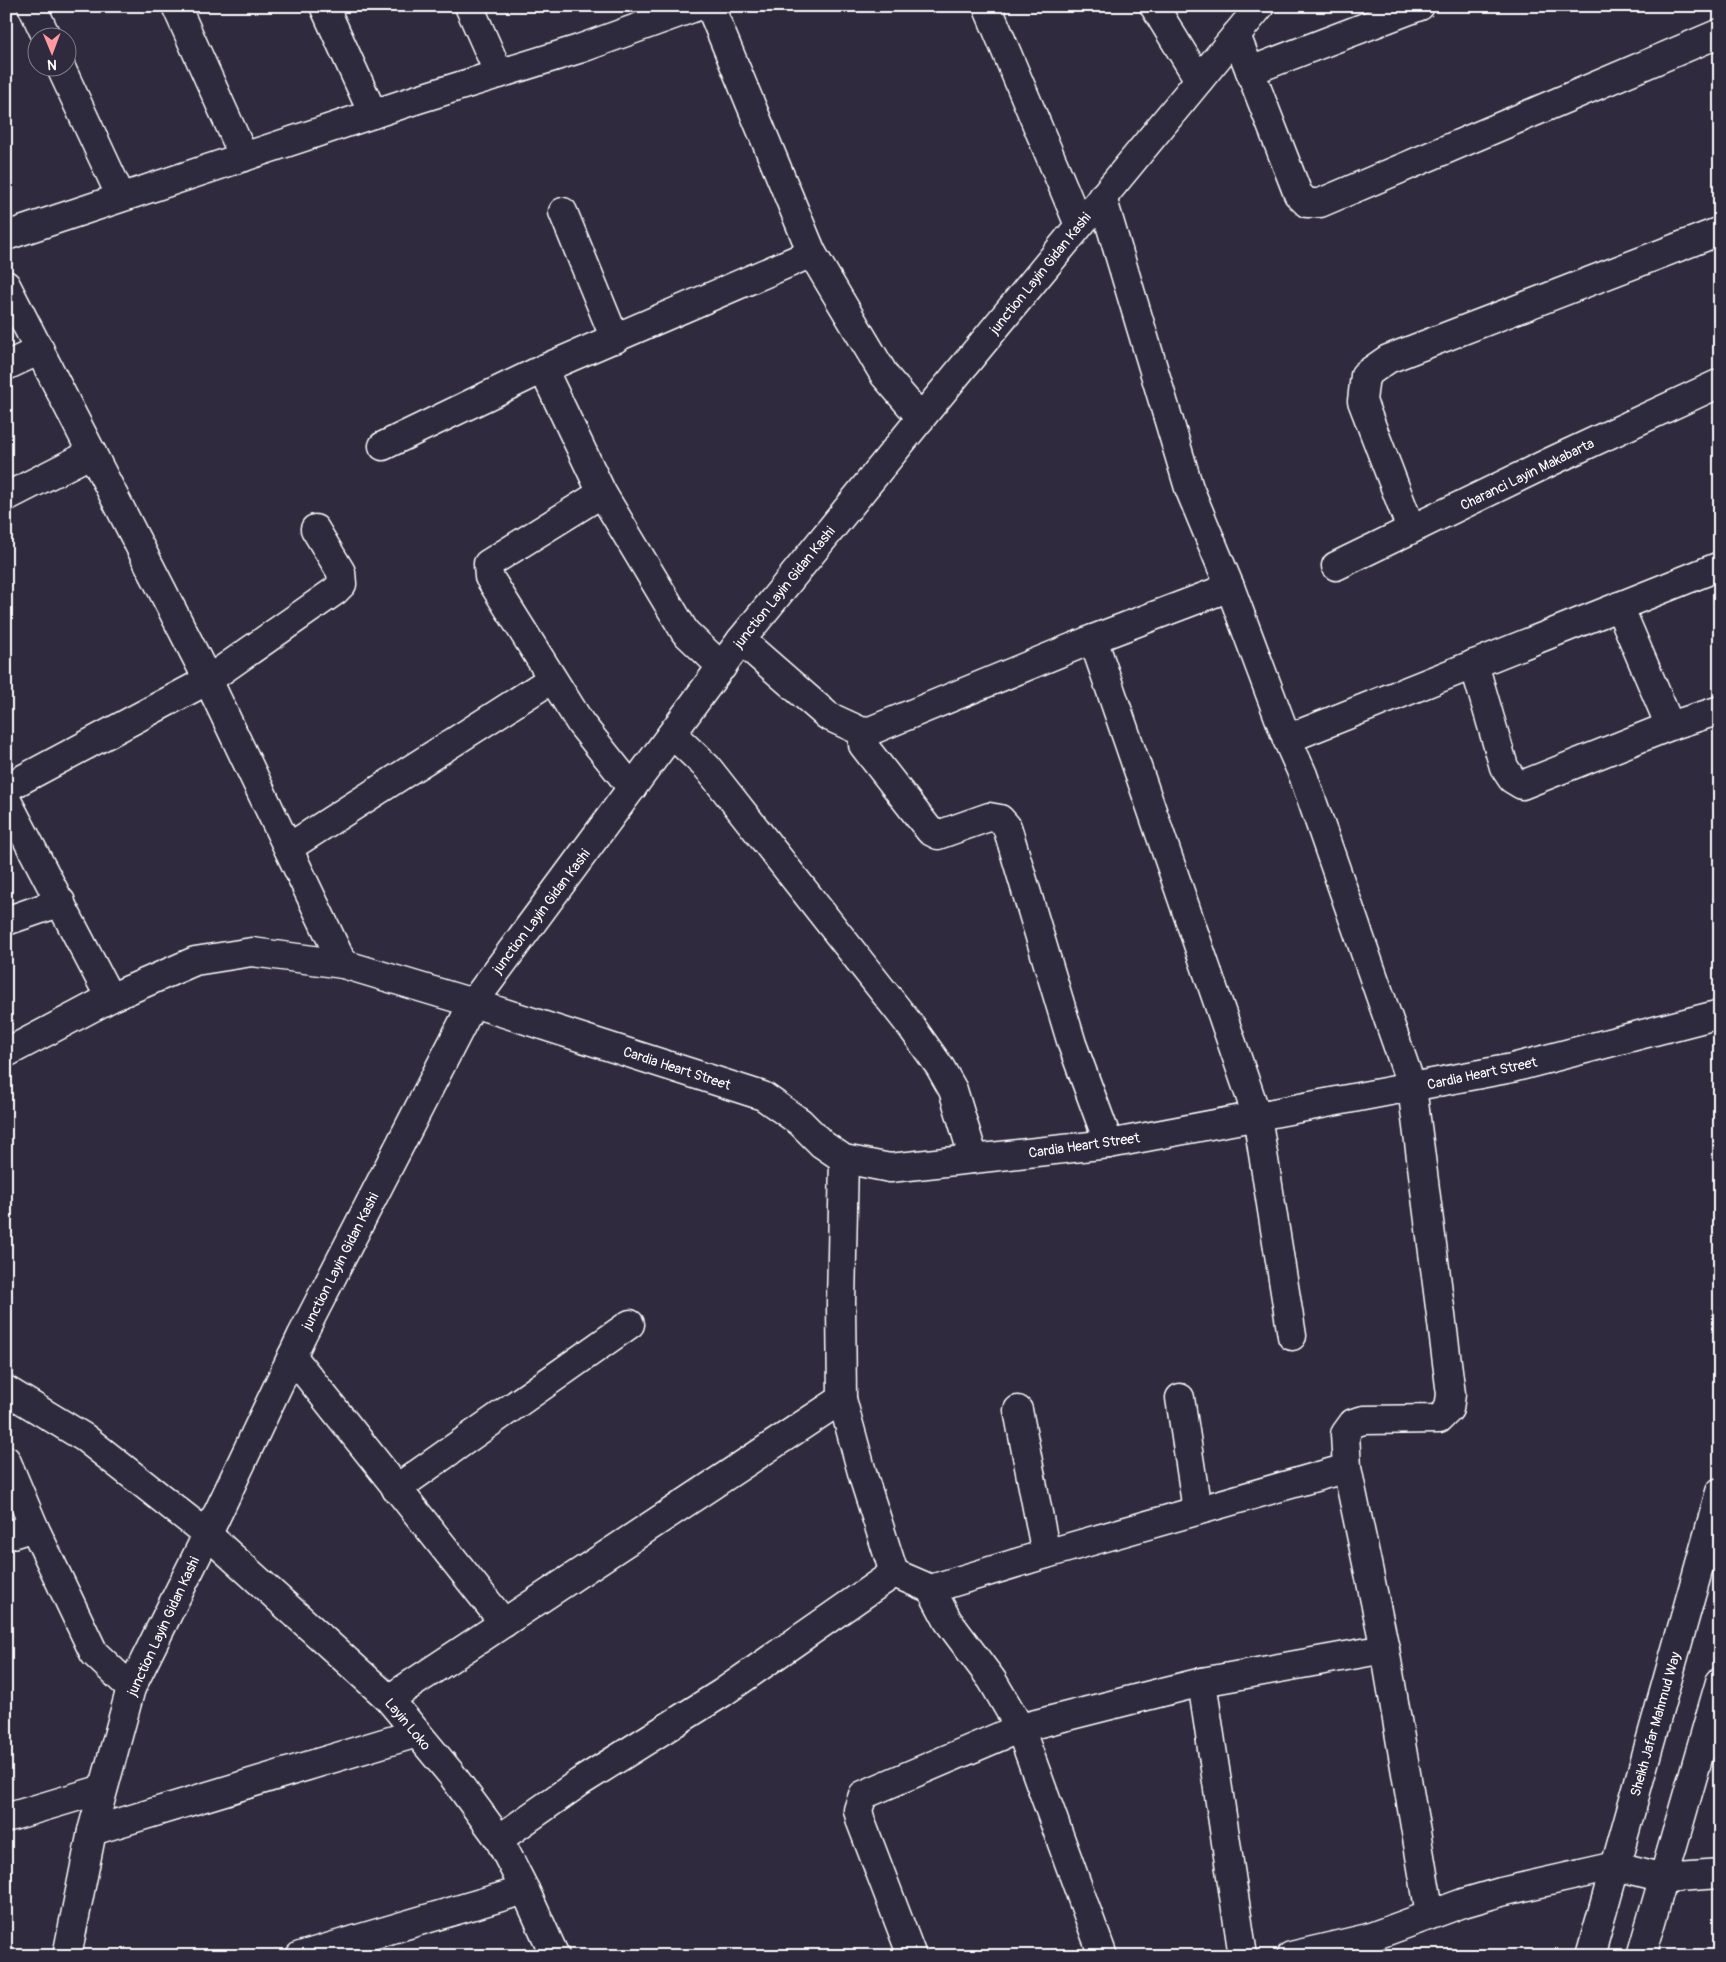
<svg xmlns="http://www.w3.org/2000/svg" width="1726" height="1962" font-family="Pangolin,sans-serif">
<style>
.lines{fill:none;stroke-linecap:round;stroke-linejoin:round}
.minor-casing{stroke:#fff;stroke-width:31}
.major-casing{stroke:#fff;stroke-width:31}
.minor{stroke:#2f2a3d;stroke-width:28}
.major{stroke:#2f2a3d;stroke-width:28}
.labels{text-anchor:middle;stroke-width:4;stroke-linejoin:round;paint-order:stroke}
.street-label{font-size:14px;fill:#fff;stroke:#2f2a3d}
</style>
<rect width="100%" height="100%" fill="#2f2a3d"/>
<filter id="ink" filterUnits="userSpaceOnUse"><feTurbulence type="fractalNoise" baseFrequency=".02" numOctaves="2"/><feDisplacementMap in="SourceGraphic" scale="10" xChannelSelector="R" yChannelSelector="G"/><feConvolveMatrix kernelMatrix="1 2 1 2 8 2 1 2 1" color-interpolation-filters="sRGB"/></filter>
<g filter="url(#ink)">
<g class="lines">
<defs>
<g id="minor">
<polyline points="32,6 47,38"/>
<polyline points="176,6 244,157"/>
<polyline points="324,6 373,114"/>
<polyline points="469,6 499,74"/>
<polyline points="710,6 812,253 885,376 921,418"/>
<polyline points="987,6 1079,225"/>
<polyline points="1154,6 1199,80"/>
<polyline points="1236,35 1298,194 1307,203 1320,203 1720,33"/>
<polyline points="61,68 121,197"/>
<polyline points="1250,71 1420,6"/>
<polyline points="1102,197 1189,488 1230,587 1287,739 1303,775 1412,1087 1451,1394 1449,1409 1439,1419 1364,1420 1353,1423 1345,1434 1347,1468 1385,1649 1430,1915"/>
<polyline points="563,212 615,339"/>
<polyline points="6,236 418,99 579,49 698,6"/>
<polyline points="6,285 208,680 343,964"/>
<polyline points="6,366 40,350"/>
<polyline points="543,369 602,493 685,632 722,667"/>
<polyline points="383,446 543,369 812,253"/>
<polyline points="602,493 488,564 489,577 581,724 632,788"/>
<polyline points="6,497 92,453"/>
<polyline points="1411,529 1362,401 1365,375 1388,359 1720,231"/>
<polyline points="1336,566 1552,461 1720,383"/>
<polyline points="1619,606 1670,726"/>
<polyline points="1093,639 1257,1116 1292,1336"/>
<polyline points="741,640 828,716 865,733 1093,639 1230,587"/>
<polyline points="1474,664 1504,767 1512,779 1522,785 1670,726 1720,710"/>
<polyline points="865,733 863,738 863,745 930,831 938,835 989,817 1000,819 1007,827 1072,1044 1109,1144"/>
<polyline points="672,734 707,767 913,1029 940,1067 953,1090 974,1159"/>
<polyline points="1287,739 1720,566"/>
<polyline points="6,788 208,680 335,591 342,584 341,572 315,529"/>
<polyline points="6,799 110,998"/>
<polyline points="288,848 552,679"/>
<polyline points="6,921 61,902"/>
<polyline points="6,1053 110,998 195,961 252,952 343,964 473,1003 763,1096 800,1122 822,1144 844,1159 890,1168 1109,1144 1512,1068 1720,1014"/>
<polyline points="844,1159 841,1303 842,1399 863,1476 894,1573 931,1589 948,1621 992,1680 1020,1728 1103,1956"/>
<polyline points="292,1356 504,1623"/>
<polyline points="6,1390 85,1438 207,1534 389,1699 452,1775 499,1839 525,1890 555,1956"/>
<polyline points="1180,1398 1197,1510"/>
<polyline points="1018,1410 1046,1554"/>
<polyline points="6,1460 34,1527 94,1653 131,1688"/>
<polyline points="396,1489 630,1324"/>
<polyline points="6,1536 34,1527"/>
<polyline points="931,1589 1046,1554 1347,1468"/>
<polyline points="1202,1682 1243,1956"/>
<polyline points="389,1699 842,1399"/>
<polyline points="6,1818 103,1789"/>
<polyline points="92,1831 417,1733"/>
<polyline points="499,1839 580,1782 722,1693 894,1573"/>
<polyline points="67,1956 92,1831 131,1688 214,1521 302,1335 473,1003 741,640 921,418 1260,6"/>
<polyline points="300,1956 525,1890"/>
<polyline points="912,1956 861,1822 858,1810 863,1795 1020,1728 1202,1682 1385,1649"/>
<polyline points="1291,1956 1368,1938 1463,1903 1501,1892 1616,1866 1664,1878 1720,1874"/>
</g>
<g id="major">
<polyline points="1590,1956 1720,1492"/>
<polyline points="1641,1956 1720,1682"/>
</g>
</defs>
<use href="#minor" class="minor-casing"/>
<use href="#major" class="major-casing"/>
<use href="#minor" class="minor"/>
<use href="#major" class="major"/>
</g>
</g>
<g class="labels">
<g class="street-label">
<text transform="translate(1040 273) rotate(-51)" y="5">junction Layin Gidan Kashi</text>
<text transform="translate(1527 474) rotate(-26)" y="5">Charanci Layin Makabarta</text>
<text transform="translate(784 587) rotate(-51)" y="5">junction Layin Gidan Kashi</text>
<text transform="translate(541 911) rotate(-53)" y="5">junction Layin Gidan Kashi</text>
<text transform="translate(677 1068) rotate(18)" y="5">Cardia Heart Street</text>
<text transform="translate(1482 1073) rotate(-12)" y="5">Cardia Heart Street</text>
<text transform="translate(1084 1145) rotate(-8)" y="5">Cardia Heart Street</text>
<text transform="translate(340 1261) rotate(-63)" y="5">junction Layin Gidan Kashi</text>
<text transform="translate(163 1626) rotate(-65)" y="5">junction Layin Gidan Kashi</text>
<text transform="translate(408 1724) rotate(50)" y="5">Layin Loko</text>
<text transform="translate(1655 1724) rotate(-74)" y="5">Sheikh Jafar Mahmud Way</text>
</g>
</g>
<rect width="1726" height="1962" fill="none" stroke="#2f2a3d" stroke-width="25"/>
<rect x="12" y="12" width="1701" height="1937" fill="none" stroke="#fff" stroke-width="2" filter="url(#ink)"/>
<g transform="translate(52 52) rotate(179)"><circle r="24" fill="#2f2a3d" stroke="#827f8b"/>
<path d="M0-4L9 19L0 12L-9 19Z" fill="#ff9aa2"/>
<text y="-8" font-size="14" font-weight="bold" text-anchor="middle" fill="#ffffff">N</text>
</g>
</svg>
